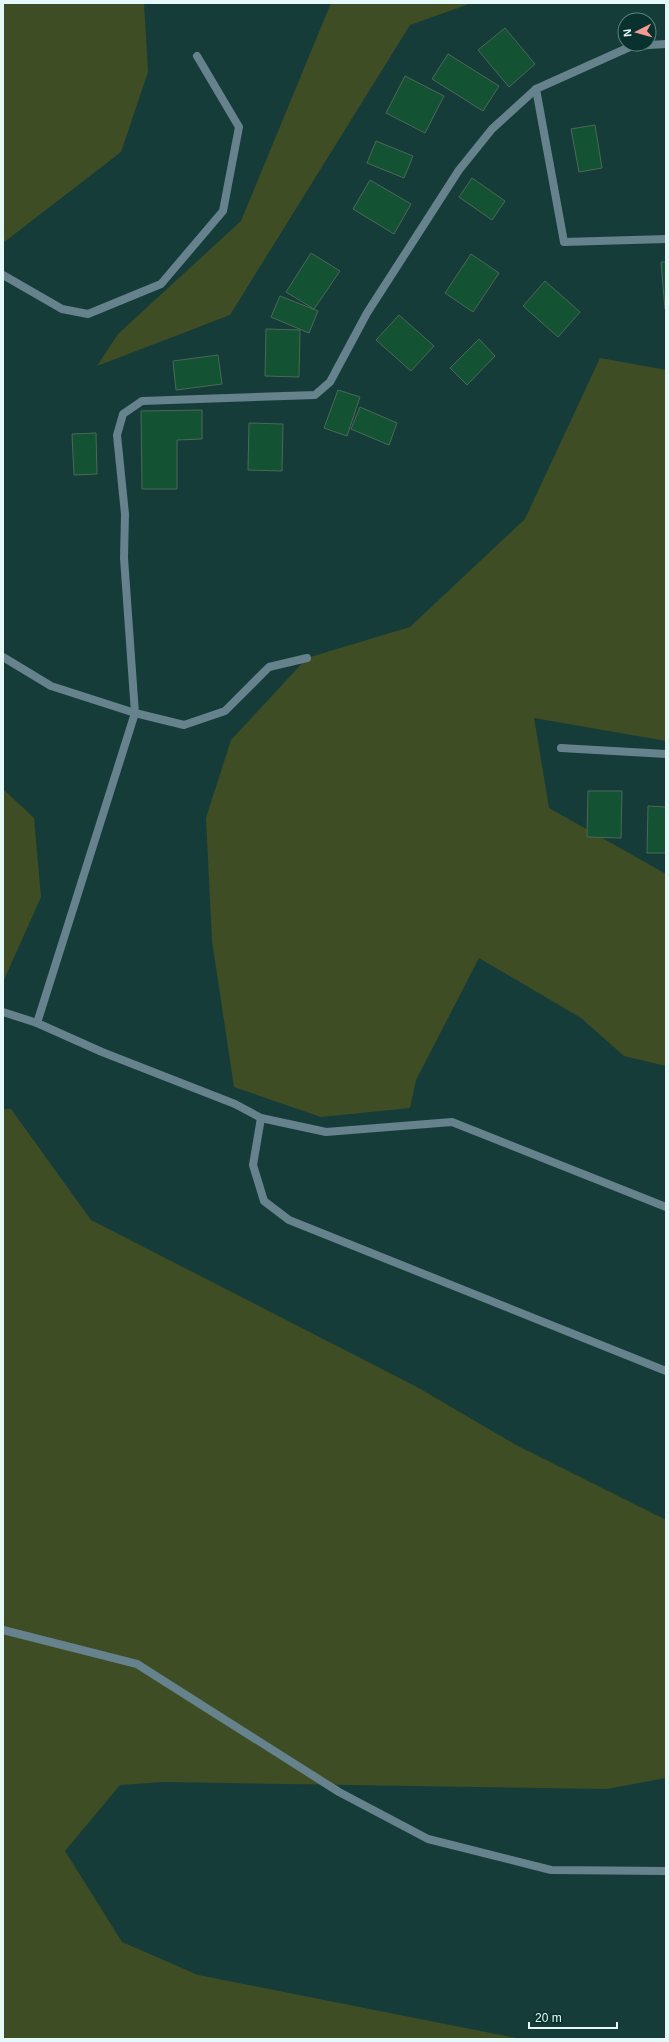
<svg xmlns="http://www.w3.org/2000/svg" width="669" height="2042" font-family="Helvetica,sans-serif">
<style>
.green{fill:#3f4d24}
.building{fill:#135232;stroke:#4c6856}
.lines{fill:none;stroke-linecap:round;stroke-linejoin:round}
.street{stroke:#65828d;stroke-width:8}
</style>
<rect width="100%" height="100%" fill="#163c39"/>
<g class="green">
<polygon points="3,3 144,3 148,72 121,152 3,243"/>
<polygon points="331,3 472,3 410,25 230,315 97,366 118,334 241,221"/>
<polygon points="600,358 666,370 666,741 534,718 549,808 666,874 666,1066 624,1056 581,1018 479,958 416,1080 410,1108 321,1117 234,1087 212,941 206,818 231,740 307,658 410,627 525,519"/>
<polygon points="3,789 34,818 41,897 3,982"/>
<polygon points="3,1109 11,1109 91,1220 417,1387 516,1445 666,1520 666,1778 607,1789 164,1782 120,1785 65,1851 122,1942 198,1975 521,2039 3,2039"/>
</g>
<g class="building">
<polygon points="505,28 535,64 509,87 478,50"/>
<polygon points="448,54 499,86 483,111 432,79"/>
<polygon points="405,76 444,96 425,133 386,113"/>
<polygon points="595,125 602,168 579,172 571,129"/>
<polygon points="376,141 413,156 404,178 367,163"/>
<polygon points="472,178 505,201 492,220 459,197"/>
<polygon points="370,180 411,204 394,234 353,209"/>
<polygon points="311,253 340,271 314,309 286,292"/>
<polygon points="471,254 499,273 473,312 445,293"/>
<polygon points="661,262 666,262 666,309 665,309"/>
<polygon points="545,281 580,312 558,337 523,306"/>
<polygon points="280,296 318,311 309,333 271,317"/>
<polygon points="399,315 434,346 411,371 376,340"/>
<polygon points="266,329 300,330 299,377 265,376"/>
<polygon points="479,339 495,356 467,385 450,368"/>
<polygon points="218,355 222,384 176,390 173,361"/>
<polygon points="338,390 360,397 347,436 324,428"/>
<polygon points="360,407 397,423 389,445 351,429"/>
<polygon points="202,410 202,439 177,440 177,489 142,489 141,411"/>
<polygon points="249,423 283,424 282,471 248,470"/>
<polygon points="96,433 97,474 74,475 72,434"/>
<polygon points="588,791 622,791 621,838 587,837"/>
<polygon points="648,806 666,807 666,853 647,853"/>
</g>
<g class="lines">
<g class="street">
<polyline points="536,89 564,242 666,239"/>
<polyline points="3,275 62,309 88,314 161,284 223,211 239,127 197,56"/>
<polyline points="3,657 51,686 135,713 184,725 225,711 269,667 307,658"/>
<polyline points="561,748 666,754"/>
<polyline points="3,1012 37,1023 102,1052 235,1104 261,1118 326,1132 452,1122 666,1207"/>
<polyline points="37,1023 135,713 124,558 125,514 117,435 123,414 142,401 315,395 330,382 367,313 459,170 492,129 536,89 632,46 666,44"/>
<polyline points="261,1118 253,1165 264,1201 289,1220 666,1371"/>
<polyline points="3,1630 137,1664 339,1792 428,1839 551,1870 666,1871"/>
</g>
</g>
<rect width="669" height="2042" fill="none" stroke="#e5faf8" stroke-width="8"/>
<g transform="translate(637 32) rotate(264)"><circle r="19" fill="#09322f" stroke="#61827f"/>
<path d="M0-3L7 15L0 10L-7 15Z" fill="#f59c92"/>
<text y="-6" font-size="11" font-weight="bold" text-anchor="middle" fill="#e5faf8">N</text>
</g>
<path d="M529 2022v6h88v-6" fill="none" stroke="#e5faf8" stroke-width="2"/>
<text x="535" y="2022" font-size="12" fill="#e5faf8" stroke="#09322f" stroke-width="3" paint-order="stroke">20 m</text>
</svg>
